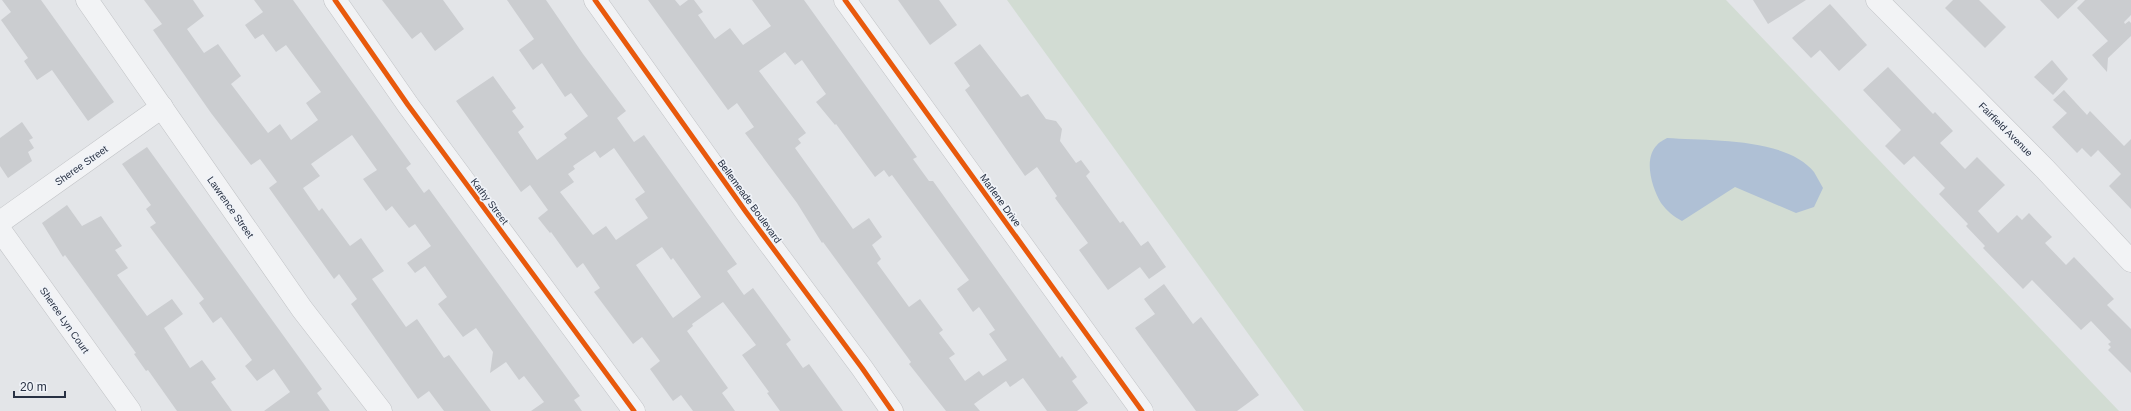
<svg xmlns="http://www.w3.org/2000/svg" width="2131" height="411" font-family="Arial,sans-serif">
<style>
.green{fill:#d2dcd3}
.water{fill:#afc0d5}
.building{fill:#cbcdd0;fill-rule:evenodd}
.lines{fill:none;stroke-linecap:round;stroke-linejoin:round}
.minor-casing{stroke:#c1c3c6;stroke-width:23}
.minor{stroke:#f2f3f5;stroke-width:22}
.cycleway-casing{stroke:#f0f3f8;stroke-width:8}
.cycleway{stroke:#e8590c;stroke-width:5}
.labels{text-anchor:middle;stroke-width:3.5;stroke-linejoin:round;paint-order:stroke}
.street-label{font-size:10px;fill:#283143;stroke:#f0f3f8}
</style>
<rect width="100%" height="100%" fill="#e3e5e8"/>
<polygon class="green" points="1007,0 1726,0 2119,411 1304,411"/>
<path class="water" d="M1667,138c41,3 119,-1 147,34 3,5 6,11 9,16l-9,19 -18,6 -61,-26 -53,34c-8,-4 -16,-11 -21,-18 -9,-15 -18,-44 -4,-58 2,-3 7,-5 10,-7z"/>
<g class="building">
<polygon points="2,0 41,0 114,102 88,121 52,70 37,80 24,61 28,58 1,20 11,12"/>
<polygon points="144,0 193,0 204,16 187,29 204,53 218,44 241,76 231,84 268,133 280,124 291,140 318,120 306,103 321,92 286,45 276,52 263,34 255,39 245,25 263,12 254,0 293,0 411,164 406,168 424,193 429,189 580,396 574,400 582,411 531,411 544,402 524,376 519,380 506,362 490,373 493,352 476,328 463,337 438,304 447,297 425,266 415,273 407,263 431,246 415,224 409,228 392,206 386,211 363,179 377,170 352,135 311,164 320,176 303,188 319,211 322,208 350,246 361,238 384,271 372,279 406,327 417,319 444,358 449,355 491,411 444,411 429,391 418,399 351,304 357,299 339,274 334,279 269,188 277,182 260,159 251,165 211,113 153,30 162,24"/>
<polygon points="382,0 443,0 464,29 435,51 421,32 412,39"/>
<path d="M507,0h39l37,54 43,57 -9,7 17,24 10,-7 93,129 -10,7 17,24 9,-7 38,52 -5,4 17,24 6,-4 34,47h-63l-13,-18 2,-1 -27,-37 14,-10 -33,-43 -31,22 1,2 -6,5 41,57 -6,5 13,18h-42l-12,-16 -8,6 -23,-32 10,-8 -18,-24 -9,7 -39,-52 6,-4 -17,-25 -6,5 -26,-36 -1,1 -12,-15 10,-8 -18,-25 -9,7 -65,-91 37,-25 23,32 -4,3 12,16 -6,5 19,28 30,-22 -3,-4 24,-18 -17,-23 -6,4 -23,-34 -9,7 -14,-20 15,-11zM614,148l31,44 -10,7 13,19 -32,22 -10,-14 -13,9 -33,-43 14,-10 -6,-8 7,-5 -2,-3 22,-15 5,7zM662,247l9,13 2,-2 28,39 -28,21 -37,-53z"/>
<path d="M648,0h27l5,6 8,-6h6l9,12 -5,3 17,24 15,-11 13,17 28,-19 -19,-26h52l113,157 -4,2 16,22h4l127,177 2,-2 15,21 -5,4 16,22 -11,8h-30l-24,-33 -13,9 -4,-6 -32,23 6,7h-34l-37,-47 2,-2 -88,-120 -1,1 -25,-40 -52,-70 9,-6 -17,-24 -9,7zM785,52l10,13 7,-5 24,34 -10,8 19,23 1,-1 39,53 9,-7 5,7 3,-2 77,105 -12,9 16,23 6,-5 16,23 -6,4 18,26 -24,16 -4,-5 -14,10 -16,-23 6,-4 -16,-21 4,-3 -23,-31 -11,8 -32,-44 4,-4 -9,-14 10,-8 -13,-19 -16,11 -58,-81 6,-5 -3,-4 8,-6 -47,-62z"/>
<polygon points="898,0 939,0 957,25 930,45"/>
<polygon points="1753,0 1806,0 1768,24"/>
<polygon points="1953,0 1979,0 2006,27 1985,48 1945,8"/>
<polygon points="2040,0 2078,0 2058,19"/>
<polygon points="2085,0 2131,0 2131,15 2124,22 2125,24 2129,21 2131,23 2131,36 2108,58 2107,72 2092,55 2108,41 2077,8"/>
<polygon points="1830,4 1867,45 1839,71 1820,50 1811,58 1792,38"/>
<polygon points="980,44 1021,97 1028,94 1046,119 1056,121 1062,129 1060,141 1076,163 1081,160 1090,172 1086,176 1120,223 1123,221 1141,246 1148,241 1166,267 1149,279 1140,267 1108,290 1079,250 1088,243 1055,198 1057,196 1037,167 1025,176 965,90 970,86 954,63"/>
<polygon points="2052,60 2068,79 2053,95 2034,77"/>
<polygon points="1888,67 1933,114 1935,112 1953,131 1940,143 1965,169 1977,157 2005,185 1978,211 1998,233 2017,215 2022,220 2029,213 2052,237 2045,243 2066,265 2074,257 2114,299 2107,305 2131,329 2131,373 2108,350 2111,347 2108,344 2111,342 2091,321 2081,330 2032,280 2023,289 1983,248 1985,246 1966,226 1968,224 1939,194 1945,188 1914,156 1904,165 1885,146 1901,130 1863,90"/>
<polygon points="2064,90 2087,115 2090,111 2124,146 2131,139 2131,209 2109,186 2121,174 2098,150 2091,157 2082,148 2077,153 2052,127 2067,113 2053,100"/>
<polygon points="22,122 33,138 29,140 34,148 28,152 32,161 8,178 0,166 0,138"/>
<polygon points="147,147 322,389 317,393 330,411 264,411 290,392 274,369 257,381 245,366 252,360 221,317 213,323 199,303 204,299 150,227 156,223 146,209 151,205 122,164"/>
<polygon points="67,205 82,226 101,216 122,246 115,250 128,268 117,275 147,316 172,299 183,314 164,328 190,368 202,360 216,379 211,382 232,411 177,411 148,370 146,371 134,354 136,353 65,255 63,257 42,223"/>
<polygon points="1164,284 1193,324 1201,317 1259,395 1237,411 1196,411 1135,328 1155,314 1144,299"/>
</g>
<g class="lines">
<defs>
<g id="minor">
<polyline points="87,0 302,309 381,411"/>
<polyline points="335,0 408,105 634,411"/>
<polyline points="595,0 746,212 862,368 892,411"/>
<polyline points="845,0 1142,411"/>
<polyline points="1877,0 2045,169 2131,261"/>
<polyline points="0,222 162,107"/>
<polyline points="0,230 130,411"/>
</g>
</defs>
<use href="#minor" class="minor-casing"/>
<use href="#minor" class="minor"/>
<defs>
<g id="cycleway">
<polyline points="335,0 408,105 634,411"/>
<polyline points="595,0 746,212 862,368 892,411"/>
<polyline points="845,0 1142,411"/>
</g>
</defs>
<use href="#cycleway" class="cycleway-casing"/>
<use href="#cycleway" class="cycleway"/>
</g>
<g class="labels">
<g class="street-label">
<text transform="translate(2006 129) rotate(45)" y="4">Fairfield Avenue</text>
<text transform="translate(81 165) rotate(-35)" y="4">Sheree Street</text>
<text transform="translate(1001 200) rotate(54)" y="4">Marlene Drive</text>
<text transform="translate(490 201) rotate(53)" y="4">Kathy Street</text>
<text transform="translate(750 201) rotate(54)" y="4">Bellemeade Boulevard</text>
<text transform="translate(231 207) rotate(55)" y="4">Lawrence Street</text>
<text transform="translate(65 320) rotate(55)" y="4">Sheree Lyn Court</text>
</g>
</g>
<path d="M14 391v6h51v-6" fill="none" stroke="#283143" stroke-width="2"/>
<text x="20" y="391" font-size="12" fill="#283143" stroke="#f0f3f8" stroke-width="3" paint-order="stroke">20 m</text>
</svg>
